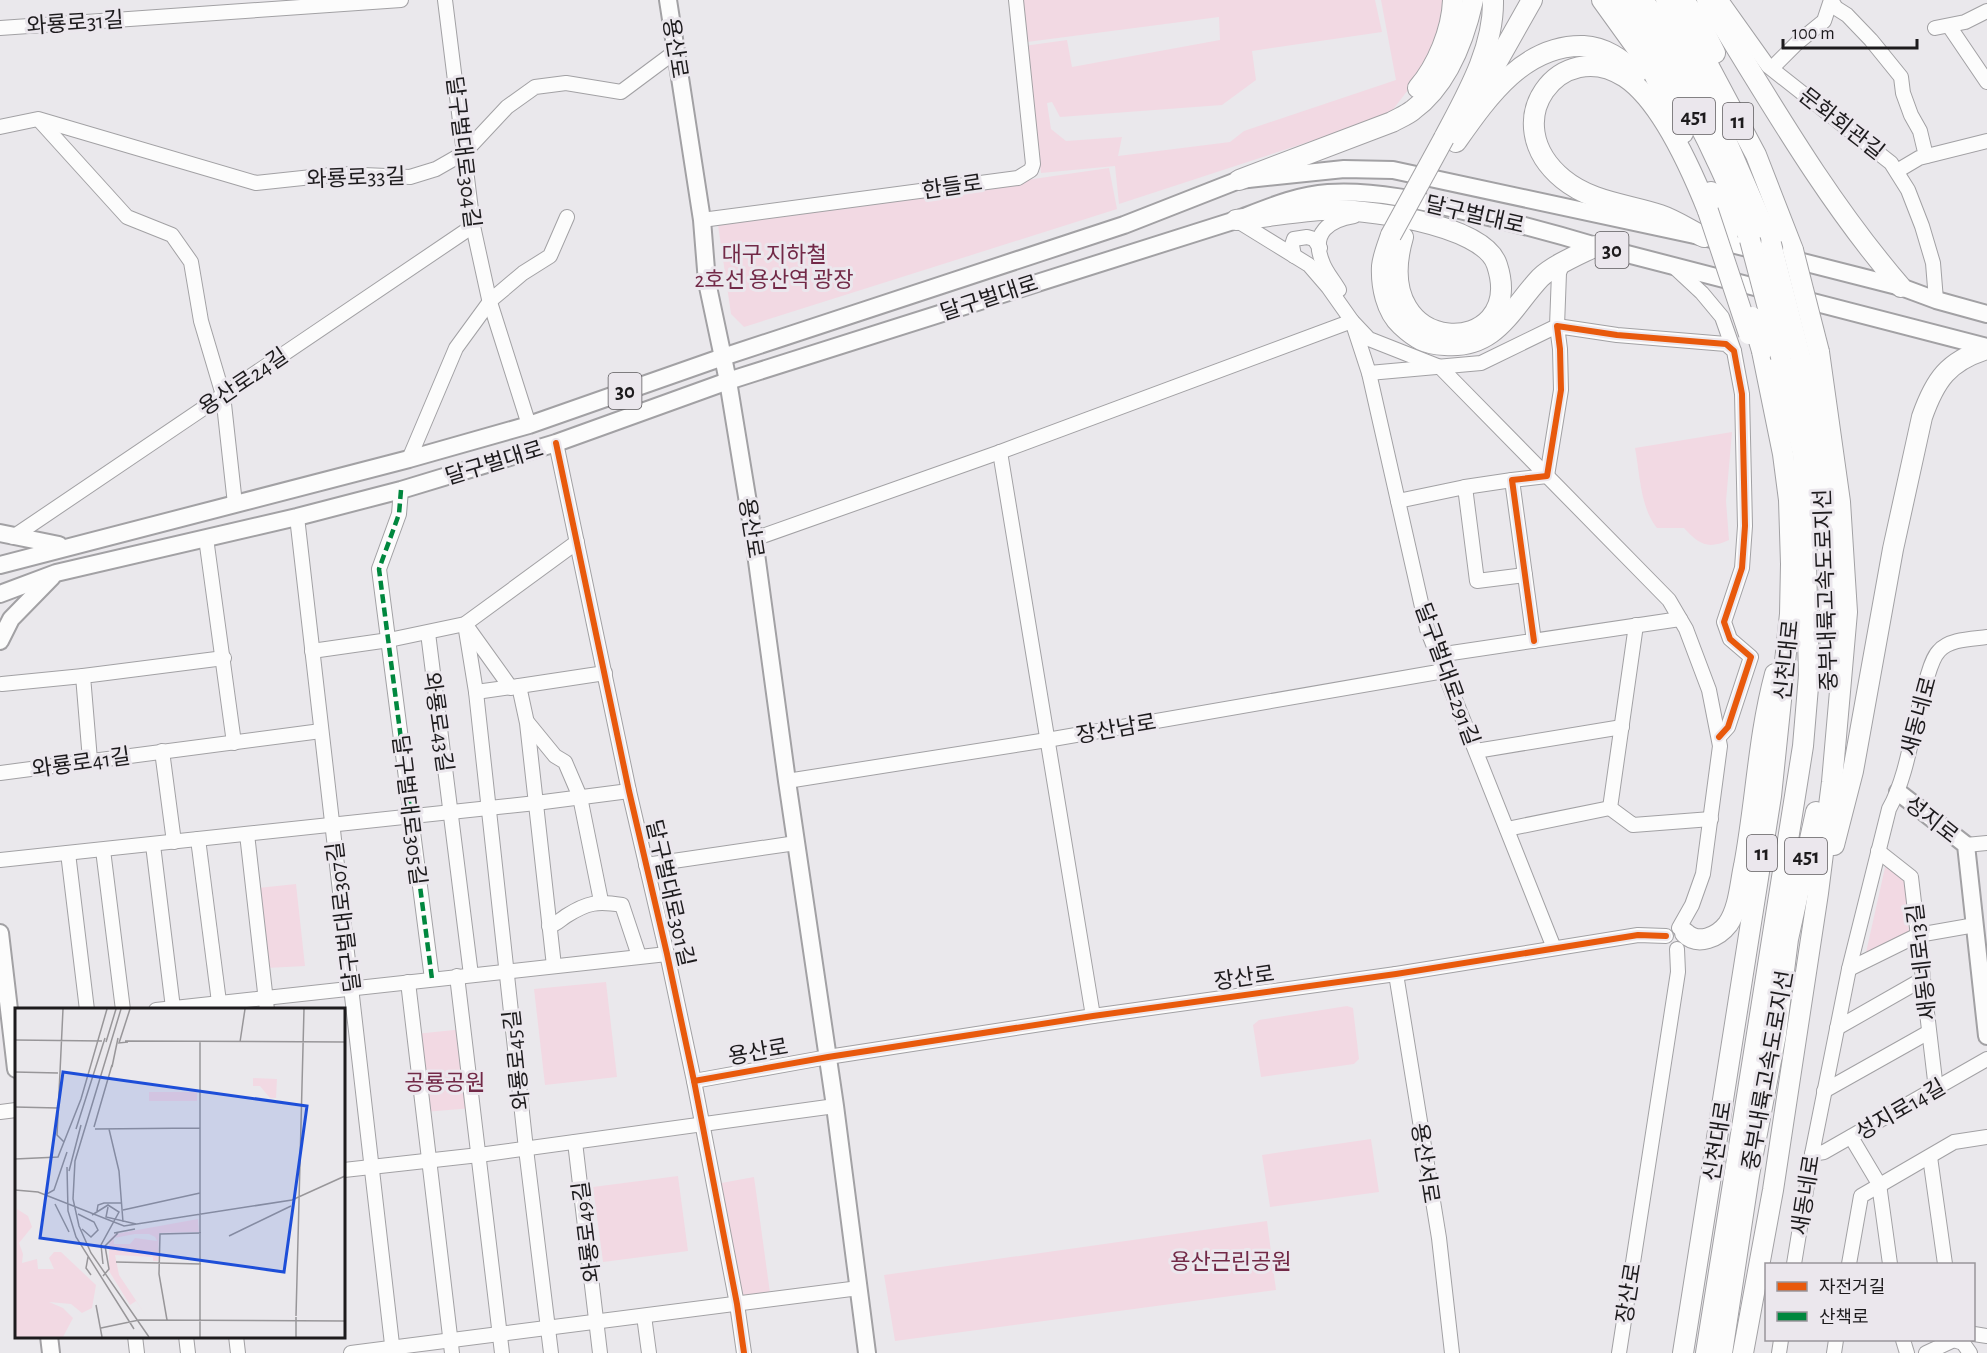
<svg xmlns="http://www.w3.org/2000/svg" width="1987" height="1353" font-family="'Alegreya Sans','Noto Sans KR',sans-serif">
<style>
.green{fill:#f2d9e3}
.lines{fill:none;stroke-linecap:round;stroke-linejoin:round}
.minor-casing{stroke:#a2a1a4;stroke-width:16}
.major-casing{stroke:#a2a1a4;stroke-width:20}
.highway-casing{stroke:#a2a1a4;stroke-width:22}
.minor{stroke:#fcfcfc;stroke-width:14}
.major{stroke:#fcfcfc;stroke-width:16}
.highway{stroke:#fcfcfc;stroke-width:20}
.highway-bridge-casing{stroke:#a2a1a4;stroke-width:22;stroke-linecap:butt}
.highway-bridge{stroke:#fcfcfc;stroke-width:20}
.quiet{stroke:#00873e;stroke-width:4.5;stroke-dasharray:9 4.5;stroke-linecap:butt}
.cycleway-casing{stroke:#ebe7ed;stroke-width:10}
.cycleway{stroke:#e8590c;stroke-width:6}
.labels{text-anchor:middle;stroke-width:6;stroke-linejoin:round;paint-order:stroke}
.shield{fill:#ebe7ed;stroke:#5b585b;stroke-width:1.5}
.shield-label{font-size:21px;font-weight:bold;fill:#1d1b1d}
.street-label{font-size:22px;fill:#1d1b1d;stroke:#ebe7ed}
.park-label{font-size:22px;fill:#722947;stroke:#ebe7ed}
.inset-road{fill:none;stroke:#989699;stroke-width:1.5}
.view{fill:#1d4ed8;fill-opacity:0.15;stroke:#1d4ed8;stroke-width:3}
.inset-edge{fill:none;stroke:#1d1b1d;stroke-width:3}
</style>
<rect width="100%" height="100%" fill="#eae8ec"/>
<g class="green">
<polygon points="1022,0 1375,0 1382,32 1252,51 1256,80 1222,105 1060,117 1052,102 1047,103 1051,129 1066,141 1122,137 1118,156 1230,142 1244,131 1396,80 1381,0 1446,0 1431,60 1388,116 1119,204 1115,166 1041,173 1024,46 1067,40 1072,67 1220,40 1219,17 1027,42"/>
<polygon points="1109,168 1117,209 744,327 731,314 718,225"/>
<path d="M1732,432l-6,69 3,39c-22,10 -30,4 -45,-12h-27c-17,-21 -17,-54 -22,-80z"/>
<polygon points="1886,863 1906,884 1909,933 1865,957"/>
<polygon points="296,884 305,966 266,968 258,888"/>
<polygon points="606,982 617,1077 545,1085 534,989"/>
<polygon points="1347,1006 1353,1008 1359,1059 1354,1064 1261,1077 1253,1025 1259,1020"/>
<polygon points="464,1029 473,1108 424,1112 415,1034"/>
<polygon points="1371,1139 1379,1192 1270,1207 1262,1155"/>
<polygon points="678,1176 688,1251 603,1262 593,1187"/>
<polygon points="754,1177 771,1300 738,1302 716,1184"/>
<polygon points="1267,1221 1276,1290 895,1341 884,1275"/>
</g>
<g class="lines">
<defs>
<g id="minor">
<polyline points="445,0 473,226 489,299 529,425"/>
<polyline points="1721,0 1768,66 1891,163 1908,190 1922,226 1933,263 1936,300"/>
<polyline points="1831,0 1836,8 1847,15 1871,40 1901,77 1903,93 1911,115 1920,131 1926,156"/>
<polyline points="1949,26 1987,82"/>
<polyline points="0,28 401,0"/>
<polyline points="1935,28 1965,22 1987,11"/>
<polyline points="1772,68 1797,43 1824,21 1831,0"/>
<polyline points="40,121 127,217 172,235 191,262 201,321 223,395 235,504"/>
<polyline points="0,127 38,119 256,183 340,174 410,177 436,169 464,153 507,107 535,87 566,83 621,92 676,51"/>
<polyline points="1897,171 1919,158 1987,141"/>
<polyline points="702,220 1018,178 1031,170 1033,164 1016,0"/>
<polyline points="1236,220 1309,265 1328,287 1352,321 1369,339 1440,367 1669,600 1686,629 1709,690 1720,746 1703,874 1692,905 1679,928"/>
<polyline points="1294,256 1292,245 1294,239 1307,237 1314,239 1320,248"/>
<polyline points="1673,266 1702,293 1722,317 1734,351"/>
<path d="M1339,290c-5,-9 -14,-19 -17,-29 -11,-28 7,-41 32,-45"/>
<polyline points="1353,324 1369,373 1427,629 1554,948"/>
<polyline points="1369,373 1481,363 1557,326 1559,273 1563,263"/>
<polyline points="556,443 629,791 667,954 694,1081 737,1304 744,1353"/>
<polyline points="1000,452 1093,1016"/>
<polyline points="409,459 456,348 491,300 523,273 550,256 567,217"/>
<polyline points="1465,487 1477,581 1525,575"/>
<polyline points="401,490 399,514 379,569 432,979"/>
<polyline points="1398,501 1465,487 1512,480"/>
<polyline points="297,517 393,1353"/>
<polyline points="13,537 473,226"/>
<polyline points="206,538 234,743"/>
<polyline points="754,539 1000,452 1352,321"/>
<polyline points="465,624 476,692 526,1149 551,1353"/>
<polyline points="1636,625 1610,808 1633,825 1711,819"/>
<polyline points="468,628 511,688"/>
<polyline points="428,633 471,975"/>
<polyline points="1534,641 1512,480 1547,476 1561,390 1560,349 1557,326 1617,335 1726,344 1734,351 1742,394 1745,526 1742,568 1724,622 1730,639 1751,657 1728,727 1719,737"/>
<polyline points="312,651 389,640 465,624 577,542"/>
<polyline points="1438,655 1680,619"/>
<polyline points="2,684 83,676"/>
<polyline points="519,686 605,673"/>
<polyline points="476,692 519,686 527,723 554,966"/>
<polyline points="528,723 555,756 565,762 580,797 601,901"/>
<polyline points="162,751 174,842"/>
<polyline points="1476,751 1622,727"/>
<polyline points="90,760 83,676 224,658"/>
<polyline points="0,773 321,731"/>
<polyline points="787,781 1047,740 1444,671"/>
<polyline points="1507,829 1610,808"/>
<polyline points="247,834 267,1010"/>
<polyline points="198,839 219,1002"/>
<polyline points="153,845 173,1008"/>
<polyline points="1966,845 1987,843"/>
<polyline points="103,850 123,1010"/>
<polyline points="1878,851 1911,877 1936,1089"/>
<polyline points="68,853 87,1010"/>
<polyline points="0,860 536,803 629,791"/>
<polyline points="646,865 796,843"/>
<path d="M549,926c7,-1 11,-6 17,-10 22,-14 32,-15 56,-11l17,51"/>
<polyline points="1849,969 1918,935 1975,925"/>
<polyline points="1396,974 1439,1238 1452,1353"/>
<polyline points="457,976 502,1353"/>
<polyline points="408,982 452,1353"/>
<polyline points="156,1010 667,954"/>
<polyline points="1837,1028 1923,979"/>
<polyline points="694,1081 828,1057 1093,1016 1396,974 1638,935 1666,936"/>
<polyline points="1824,1091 1929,1032"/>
<polyline points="0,1112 16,1110"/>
<polyline points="1851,1137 1879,1184 1890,1264"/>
<polyline points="575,1142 600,1353"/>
<polyline points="1812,1154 1824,1152 1987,1059"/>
<polyline points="1930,1157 1945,1264"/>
<polyline points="344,1170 479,1155 835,1106"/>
<path d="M1794,1264l18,-110 37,-185 40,-160c20,-36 24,-87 37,-128 3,-9 6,-23 13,-30 10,-12 33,-12 48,-14"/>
<polyline points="1849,1264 1861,1196 1954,1142 1987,1137"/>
<polyline points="644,1316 649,1353"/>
<polyline points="1974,1334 1987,1336"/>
<polyline points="135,1336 137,1353"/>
<polyline points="186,1336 188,1353"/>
<polyline points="236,1336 238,1353"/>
<polyline points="1903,1340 1907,1353"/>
<polyline points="1954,1340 1963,1343 1970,1353"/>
<polyline points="351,1353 859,1288"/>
<polyline points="1619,1353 1678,972 1677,949"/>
<polyline points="1779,1353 1781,1340"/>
<polyline points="1834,1353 1836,1340"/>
<polyline points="1926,1353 1954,1340"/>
</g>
<g id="major">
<polyline points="668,0 702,220 707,282 728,381 754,539 787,781 835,1106 867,1353"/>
<polyline points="0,533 59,545"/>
<polyline points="0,565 409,459 529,425 723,357 1124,225 1239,180 1344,169 1393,170 1704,237 1901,287 1936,300 1987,314"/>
<path d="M0,594l56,-21 241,-56 104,-27 155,-47 172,-62 508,-161c29,-11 60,-25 92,-27 47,-3 94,8 140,19 43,10 85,21 128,34l391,101"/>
<polyline points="0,641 11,619 52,577"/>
<polyline points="1898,792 1966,845 1987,1036"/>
<polyline points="0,933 16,1069"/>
<polyline points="49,1336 51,1353"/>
</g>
<g id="highway">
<polyline points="1602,0 1651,68 1683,133"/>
<path d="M1623,0c34,52 68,103 93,159 13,26 23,54 34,81"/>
<polyline points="1643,0 1681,55 1715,115 1771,244"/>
<polyline points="1666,0 1698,46 1756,155 1793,250"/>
<polyline points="1684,0 1702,27 1715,53"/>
<path d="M1707,0c61,98 118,199 194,287"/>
<path d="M1418,88c19,-22 34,-58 35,-88"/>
<polyline points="1475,101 1532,0"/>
<path d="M1444,138c22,-42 50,-89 49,-138"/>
<path d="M1456,142c31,-44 68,-98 128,-96 20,1 39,13 52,28"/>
<path d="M1239,180l153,-58c7,-4 15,-7 21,-12 34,-25 51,-70 60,-110"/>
<polyline points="1711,192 1728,234"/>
<path d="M1236,220c29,-3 57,-8 86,-10 38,-2 162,13 175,55 31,95 -130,97 -94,-28"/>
<path d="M1391,235c-3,9 -8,21 -9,31 -1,20 4,45 19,59 15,14 24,19 44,20 51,4 66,-36 95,-67 13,-13 40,-24 56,-32"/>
<path d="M1704,237c-14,-7 -29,-17 -44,-22 -34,-11 -69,-13 -97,-36 -69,-57 -2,-144 62,-102 36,24 67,94 83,134"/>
<polyline points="1800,356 1820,466 1829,561 1831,670"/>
<path d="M1834,845l19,-74 40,-222 29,-132c13,-37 26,-56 65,-68"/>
<path d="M1685,933c13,13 33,4 43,-9 11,-16 12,-40 16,-58 12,-63 14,-129 31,-192"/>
<polyline points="1683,1353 1771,796 1790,614 1791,564 1789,500 1783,454 1762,351"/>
<polyline points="1706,1353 1803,746 1809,675 1803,454 1781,357"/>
<polyline points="1722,1353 1749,1175 1776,1034 1788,939 1816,812"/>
<polyline points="1743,1353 1773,1190 1818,893 1832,782 1847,612 1840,502 1819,352"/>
</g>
</defs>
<use href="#minor" class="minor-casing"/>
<use href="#major" class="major-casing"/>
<use href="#highway" class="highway-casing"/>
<use href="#minor" class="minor"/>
<use href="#major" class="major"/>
<use href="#highway" class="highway"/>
<defs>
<g id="highway-bridge">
<polyline points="1708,211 1749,334"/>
<polyline points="1391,235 1444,138"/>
<polyline points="1750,240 1781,357"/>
<polyline points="1771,244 1800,356"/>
<polyline points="1793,250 1819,352"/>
<polyline points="1752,317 1762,351"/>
</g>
</defs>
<use href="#highway-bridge" class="highway-bridge-casing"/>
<use href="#highway-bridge" class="highway-bridge"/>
<polyline class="quiet" points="401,490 399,514 379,569 432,979"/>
<defs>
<g id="cycleway">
<polyline points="556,443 629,791 667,954 694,1081 737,1304 744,1353"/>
<polyline points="1534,641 1512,480 1547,476 1561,390 1560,349 1557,326 1617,335 1726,344 1734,351 1742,394 1745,526 1742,568 1724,622 1730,639 1751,657 1728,727 1719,737"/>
<polyline points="694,1081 828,1057 1093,1016 1396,974 1638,935 1666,936"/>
</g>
</defs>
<use href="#cycleway" class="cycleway-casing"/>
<use href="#cycleway" class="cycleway"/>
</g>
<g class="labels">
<g class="shield">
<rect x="1673" y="98" width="42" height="36" rx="4.5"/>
<rect x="1723" y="103" width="30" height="36" rx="4.5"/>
<rect x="1595.5" y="232" width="33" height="36" rx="4.5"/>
<rect x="608.5" y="373" width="33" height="36" rx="4.5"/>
<rect x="1747" y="835" width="30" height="36" rx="4.5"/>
<rect x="1785" y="838" width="42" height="36" rx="4.5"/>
</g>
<g class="shield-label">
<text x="1694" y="123">451</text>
<text x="1738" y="128">11</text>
<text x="1612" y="257">30</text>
<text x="625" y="398">30</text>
<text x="1762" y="860">11</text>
<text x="1806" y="863">451</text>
</g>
<g class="street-label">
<text transform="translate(75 22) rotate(-4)" y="8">와룡로31길</text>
<text transform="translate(676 48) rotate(81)" y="8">용산로</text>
<text transform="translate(1842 123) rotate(38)" y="8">문화회관길</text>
<text transform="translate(464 152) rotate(83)" y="8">달구벌대로304길</text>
<text transform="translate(356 177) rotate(-2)" y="8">와룡로33길</text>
<text transform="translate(952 186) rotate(-8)" y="8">한들로</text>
<text transform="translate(1475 214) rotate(13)" y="8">달구벌대로</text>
<text transform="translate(989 297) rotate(-18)" y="8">달구벌대로</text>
<text transform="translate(243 381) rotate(-34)" y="8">용산로24길</text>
<text transform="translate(494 462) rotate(-17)" y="8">달구벌대로</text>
<text transform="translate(752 528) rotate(81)" y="8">용산로</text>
<text transform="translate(1825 590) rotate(-92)" y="8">중부내륙고속도로지선</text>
<text transform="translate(1786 660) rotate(-84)" y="8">신천대로</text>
<text transform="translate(1448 674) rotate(70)" y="8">달구벌대로291길</text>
<text transform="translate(1918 716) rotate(-75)" y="8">새동네로</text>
<text transform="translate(439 722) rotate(82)" y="8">와룡로43길</text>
<text transform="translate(1116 728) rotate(-10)" y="8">장산남로</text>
<text transform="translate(81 762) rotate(-8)" y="8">와룡로41길</text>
<text transform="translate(410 810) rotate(83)" y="8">달구벌대로305길</text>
<text transform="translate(1932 819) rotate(38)" y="8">성지로</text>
<text transform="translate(671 893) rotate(77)" y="8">달구벌대로301길</text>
<text transform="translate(343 917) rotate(-97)" y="8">달구벌대로307길</text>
<text transform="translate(1921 962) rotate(-97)" y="8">새동네로13길</text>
<text transform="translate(1244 977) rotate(-8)" y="8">장산로</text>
<text transform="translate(758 1051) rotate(-10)" y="8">용산로</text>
<text transform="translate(516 1060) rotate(-96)" y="8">와룡로45길</text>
<text transform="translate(1767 1070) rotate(-80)" y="8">중부내륙고속도로지선</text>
<text transform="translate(1900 1109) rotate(-30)" y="8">성지로14길</text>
<text transform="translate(1717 1141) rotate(-81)" y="8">신천대로</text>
<text transform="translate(1426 1163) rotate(81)" y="8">용산서로</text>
<text transform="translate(1805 1195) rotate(-81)" y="8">새동네로</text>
<text transform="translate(586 1232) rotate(-97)" y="8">와룡로49길</text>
<text transform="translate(1628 1293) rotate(-81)" y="8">장산로</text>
</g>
<g class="park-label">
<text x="774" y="262">대구 지하철<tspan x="774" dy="25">2호선 용산역 광장</tspan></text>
<text x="445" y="1090">공룡공원</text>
<text x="1231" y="1269">용산근린공원</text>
</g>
</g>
<g transform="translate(15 1008)">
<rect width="330" height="330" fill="#eae8ec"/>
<path d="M238,70l24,1 -1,19h-6l-10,-12h-7zM134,84h48v9h-48zM2,201l11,7 4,11 -13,16 4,11 -1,9 15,-4 1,10h16l-5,-11 5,-6h7l35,33 -4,23 -10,5 -11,-9 -22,-2 14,6 10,10 -10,19h-48zM183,211l1,13 -40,1 -1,28h-5v-4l-38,-2 4,20 28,42 -11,-16 -6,4 -21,-34v-31l6,-6zM120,226h14l6,3 2,4 -22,-3 -5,6h-16v-6z" fill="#f2d9e3" fill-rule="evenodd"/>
<path class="inset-road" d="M48,1l-6,126 7,7M106,1l-46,152 -2,38 6,27 12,27 58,84M0,32l87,1M110,33l220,1M91,34l10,-33M113,34l-9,1 11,-34M225,34l5,-33M97,59l6,-29M0,64l43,1M330,67v54M0,99l43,1M79,119l18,-62M61,121l29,-91M80,121l105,-1M94,121l10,42 4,51M0,151l43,-2 23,-58 26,-90M52,159l1,44 8,26 58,92M54,163l12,-46M0,182l23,2 86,34 168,-26 53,-24M30,187l9,-5 13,-38M40,196l14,28M93,199l-2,10 30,7M108,202l77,-17M82,203l1,-6 6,-2h18M63,206l16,8 4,8 -7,7 -9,-8M77,207l16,-10 11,7 -18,33 2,19M99,225l21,-4M214,228l62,-30M73,249l-2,11 5,7M101,254l85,2M88,268l6,-7 -4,-23 13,-13M81,297l6,32M281,308l8,-307M152,312l-8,-46 1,-40 41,-1M86,320l38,-8 206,1M185,329v-296M281,329v-20"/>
<path class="view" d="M48,64l244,34 -23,166 -244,-34z"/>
<rect width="330" height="330" class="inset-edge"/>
</g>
<rect x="1765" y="1263" width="210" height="78" fill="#ebe7ed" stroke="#99959a" stroke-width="1.5"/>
<rect x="1777" y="1282" width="30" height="9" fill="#e8590c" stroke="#99959a" stroke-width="1.5"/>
<text x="1819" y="1293" font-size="18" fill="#1d1b1d">자전거길</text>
<rect x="1777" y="1312" width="30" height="9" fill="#00873e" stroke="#99959a" stroke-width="1.5"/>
<text x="1819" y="1323" font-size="18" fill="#1d1b1d">산책로</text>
<path d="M1783 39v9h134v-9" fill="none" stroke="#1d1b1d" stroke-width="3"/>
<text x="1792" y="39" font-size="18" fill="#1d1b1d" stroke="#ebe7ed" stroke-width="4.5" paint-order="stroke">100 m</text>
</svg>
